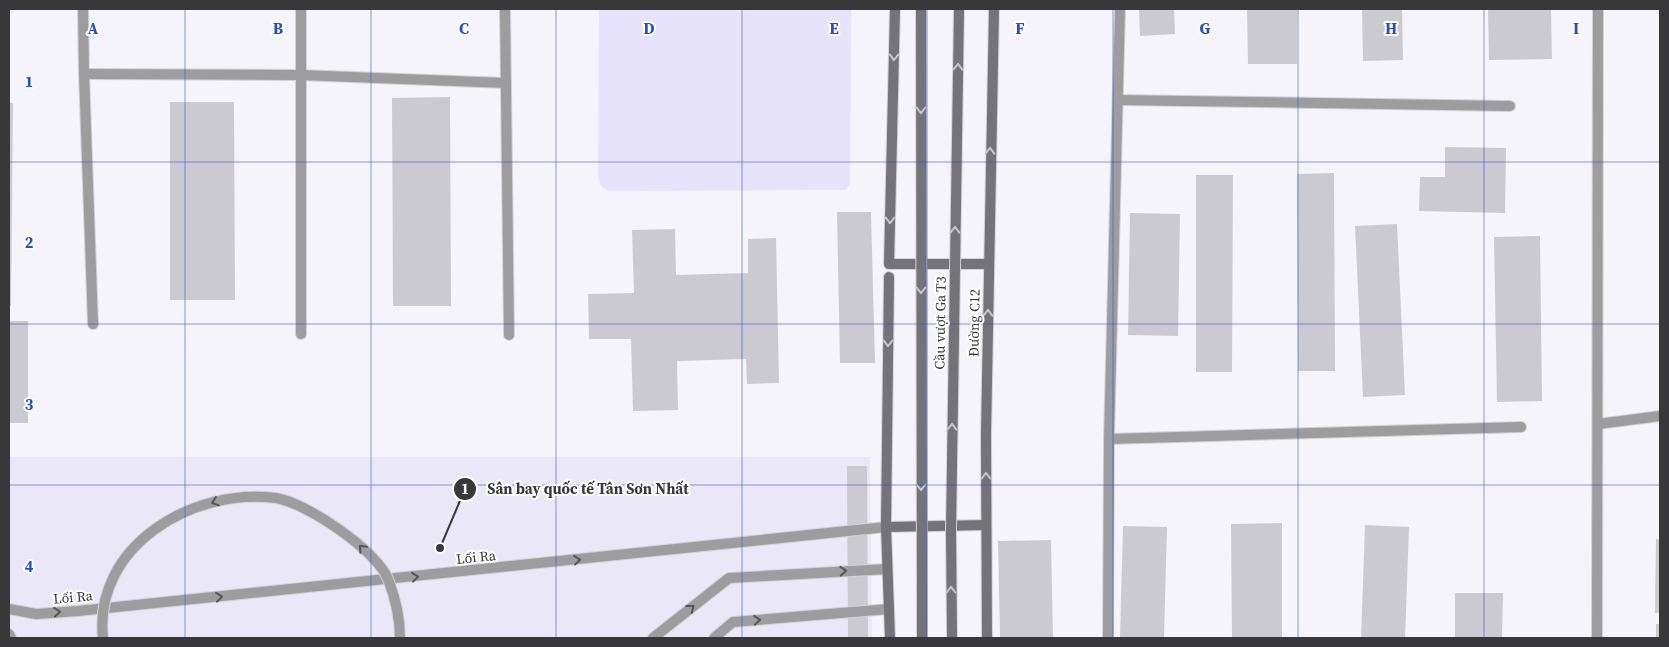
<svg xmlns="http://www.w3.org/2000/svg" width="1669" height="647" font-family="'Source Serif 4',serif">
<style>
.built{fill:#eae8f6}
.green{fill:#e7e3fc}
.building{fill:#cbcad1}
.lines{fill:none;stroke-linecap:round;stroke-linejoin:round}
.service-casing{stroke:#d3d2d8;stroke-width:12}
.minor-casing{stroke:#d3d2d8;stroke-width:12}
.tertiary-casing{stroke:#d3d2d8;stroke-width:12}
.secondary-casing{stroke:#d3d2d8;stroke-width:12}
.service{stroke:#9d9da0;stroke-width:10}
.minor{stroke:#9d9da0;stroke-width:10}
.tertiary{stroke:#9d9da0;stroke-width:10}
.secondary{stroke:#747377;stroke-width:10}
.tertiary-bridge-casing{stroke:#d3d2d8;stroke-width:12;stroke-linecap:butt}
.secondary-bridge-casing{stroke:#d3d2d8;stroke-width:12;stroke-linecap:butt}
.tertiary-bridge{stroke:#9d9da0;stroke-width:10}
.secondary-bridge{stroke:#747377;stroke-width:10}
.oneway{stroke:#c7c7c9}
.oneway2{stroke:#565659}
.grid{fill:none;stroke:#1d4ed8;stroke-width:1;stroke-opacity:0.55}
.labels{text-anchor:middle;stroke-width:4;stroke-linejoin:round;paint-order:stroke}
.street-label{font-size:14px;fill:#38383a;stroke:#fff}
.grid-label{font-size:16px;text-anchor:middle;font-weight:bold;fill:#1d4ed8;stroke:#fff;stroke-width:4;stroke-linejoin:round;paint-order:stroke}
.leader{fill:none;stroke:#38383a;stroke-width:2}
.callout-dot{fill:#38383a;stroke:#fff;stroke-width:2}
.mark-label{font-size:15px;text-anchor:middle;font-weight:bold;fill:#fff}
.callout-label{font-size:15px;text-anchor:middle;font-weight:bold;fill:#38383a;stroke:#fff;stroke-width:4;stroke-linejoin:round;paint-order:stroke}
</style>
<rect width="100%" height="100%" fill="#f5f4fb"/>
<polygon class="built" points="9,457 870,457 872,638 9,638"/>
<polygon class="green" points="599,9 851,9 850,183 846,190 608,191 601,186 598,177"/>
<g class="building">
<polygon points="1139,9 1174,9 1175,34 1140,36"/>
<polygon points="1247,9 1297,9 1297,64 1248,64"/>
<polygon points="1362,9 1402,9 1403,60 1363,61"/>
<polygon points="1488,9 1551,9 1552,59 1489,60"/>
<polygon points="450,97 451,306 393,306 392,98"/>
<polygon points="170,102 234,102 235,300 170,300"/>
<polygon points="9,103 13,103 11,306 9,305"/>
<polygon points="1445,147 1506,148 1505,213 1419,211 1420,177 1445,177"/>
<polygon points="1334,173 1335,371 1298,371 1297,174"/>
<polygon points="1196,175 1233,175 1232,372 1196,372"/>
<polygon points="837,212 871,212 875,363 840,363"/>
<polygon points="1130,213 1180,214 1178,336 1128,335"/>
<polygon points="1397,224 1405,395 1363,397 1355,226"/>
<polygon points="675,229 676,275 748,273 748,239 776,238 779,383 747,384 746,359 677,361 678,410 633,411 631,339 589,339 588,294 634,293 632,230"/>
<polygon points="1540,236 1542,401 1497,402 1494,237"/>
<rect x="9" y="321" width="19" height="102"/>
<polygon points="847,466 867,466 868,638 848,638"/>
<polygon points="1282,523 1282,638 1232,638 1231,524"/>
<polygon points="1365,525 1409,527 1405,638 1361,638"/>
<polygon points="1123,526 1167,527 1164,638 1120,638"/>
<polygon points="1656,539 1660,540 1660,613 1655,613"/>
<polygon points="1051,540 1053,638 1000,638 998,541"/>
<polygon points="1455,593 1503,593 1502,638 1455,638"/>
<rect x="1656" y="624" width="4" height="14"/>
</g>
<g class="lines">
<defs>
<g id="service">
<polyline points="83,9 84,74 93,324"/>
<polyline points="301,9 301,334"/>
<polyline points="505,9 509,335"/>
<polyline points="84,74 300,75 506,83"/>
<polyline points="1118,100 1510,106"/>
<polyline points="1598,424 1660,416"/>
<polyline points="1109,439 1521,427"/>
<polyline points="1108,638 1109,439 1120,9"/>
</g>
<polyline id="minor" points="1597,638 1598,9"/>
<g id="tertiary">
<polyline points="9,609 36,614 78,611 886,527"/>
<polyline points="9,634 11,638"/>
<polyline points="653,638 729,578 887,569"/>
<polyline points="714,638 733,622 889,609"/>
</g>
<g id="secondary">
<polyline points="895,9 889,264 989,264"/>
<polyline points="889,277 886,527 890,638"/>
<polyline points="886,527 986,525"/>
<polyline points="987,638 986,435 994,9"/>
</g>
</defs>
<use href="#service" class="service-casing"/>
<use href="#minor" class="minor-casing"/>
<use href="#tertiary" class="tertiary-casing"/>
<use href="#secondary" class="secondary-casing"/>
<use href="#service" class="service"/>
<use href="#minor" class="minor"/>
<use href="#tertiary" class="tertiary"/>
<use href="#secondary" class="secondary"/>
<defs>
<path id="tertiary-bridge" d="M103,638c-10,-92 90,-151 173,-140 31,5 100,52 112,81 7,18 12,40 12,59"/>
<g id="secondary-bridge">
<polyline points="921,9 922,638"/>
<polyline points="952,638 951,530 959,9"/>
</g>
</defs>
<use href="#tertiary-bridge" class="tertiary-bridge-casing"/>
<use href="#secondary-bridge" class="secondary-bridge-casing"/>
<use href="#tertiary-bridge" class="tertiary-bridge"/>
<use href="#secondary-bridge" class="secondary-bridge"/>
</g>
<defs><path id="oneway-chevron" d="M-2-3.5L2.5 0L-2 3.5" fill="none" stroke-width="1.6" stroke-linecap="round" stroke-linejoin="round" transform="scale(1.25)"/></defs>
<g class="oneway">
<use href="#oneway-chevron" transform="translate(894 57) rotate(91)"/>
<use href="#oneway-chevron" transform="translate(958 67) rotate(-89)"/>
<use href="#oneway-chevron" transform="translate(921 110) rotate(90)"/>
<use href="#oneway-chevron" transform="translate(990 151) rotate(-89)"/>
<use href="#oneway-chevron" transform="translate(890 220) rotate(91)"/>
<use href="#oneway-chevron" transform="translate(955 230) rotate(-89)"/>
<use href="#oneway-chevron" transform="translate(921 290) rotate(90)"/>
<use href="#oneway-chevron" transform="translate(988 313) rotate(-89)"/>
<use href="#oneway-chevron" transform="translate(888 343) rotate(91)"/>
<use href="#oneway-chevron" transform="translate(952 427) rotate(-89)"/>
<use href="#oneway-chevron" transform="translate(986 476) rotate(-90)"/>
<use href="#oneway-chevron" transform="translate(921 487) rotate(90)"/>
<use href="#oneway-chevron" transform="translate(951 590) rotate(-90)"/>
</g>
<g class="oneway2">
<use href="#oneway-chevron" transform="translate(215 502) rotate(161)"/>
<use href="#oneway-chevron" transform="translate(362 548) rotate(-133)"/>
<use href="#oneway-chevron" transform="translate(577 560) rotate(-6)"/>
<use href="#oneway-chevron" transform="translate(843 571) rotate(-3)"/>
<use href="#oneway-chevron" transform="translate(415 577) rotate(-6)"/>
<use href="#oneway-chevron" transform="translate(219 597) rotate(-6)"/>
<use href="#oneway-chevron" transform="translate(691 608) rotate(-38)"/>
<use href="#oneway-chevron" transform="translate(57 612) rotate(-4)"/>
<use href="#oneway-chevron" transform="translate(757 620) rotate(-5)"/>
</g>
<path class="grid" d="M185,9v629M371,9v629M556,9v629M742,9v629M927,9v629M1113,9v629M1298,9v629M1484,9v629M9,162h1651M9,324h1651M9,485h1651"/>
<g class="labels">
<g class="street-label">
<text transform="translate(940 323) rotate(-89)" y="5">Cầu vượt Ga T3</text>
<text transform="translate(974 323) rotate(-89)" y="5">Đường C12</text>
<text transform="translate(476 557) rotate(-6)" y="5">Lối Ra</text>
<text transform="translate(73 597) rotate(-5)" y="5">Lối Ra</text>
</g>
</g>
<g class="grid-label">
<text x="93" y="34">A</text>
<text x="278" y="34">B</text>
<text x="464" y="34">C</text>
<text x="649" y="34">D</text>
<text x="834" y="34">E</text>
<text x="1020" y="34">F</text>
<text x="1205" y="34">G</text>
<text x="1391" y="34">H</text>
<text x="1576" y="34">I</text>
<text x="29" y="87">1</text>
<text x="29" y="248">2</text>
<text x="29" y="410">3</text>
<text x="29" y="572">4</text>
</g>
<path class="leader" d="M440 548L465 489"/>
<g class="callout-dot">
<circle cx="440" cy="548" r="5"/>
<circle cx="465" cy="489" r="12"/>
</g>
<g class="mark-label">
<text x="465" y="494">1</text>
</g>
<g class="callout-label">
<text x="588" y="494">Sân bay quốc tế Tân Sơn Nhất</text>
</g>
<rect width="1669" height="647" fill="none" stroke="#38383a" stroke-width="20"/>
</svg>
